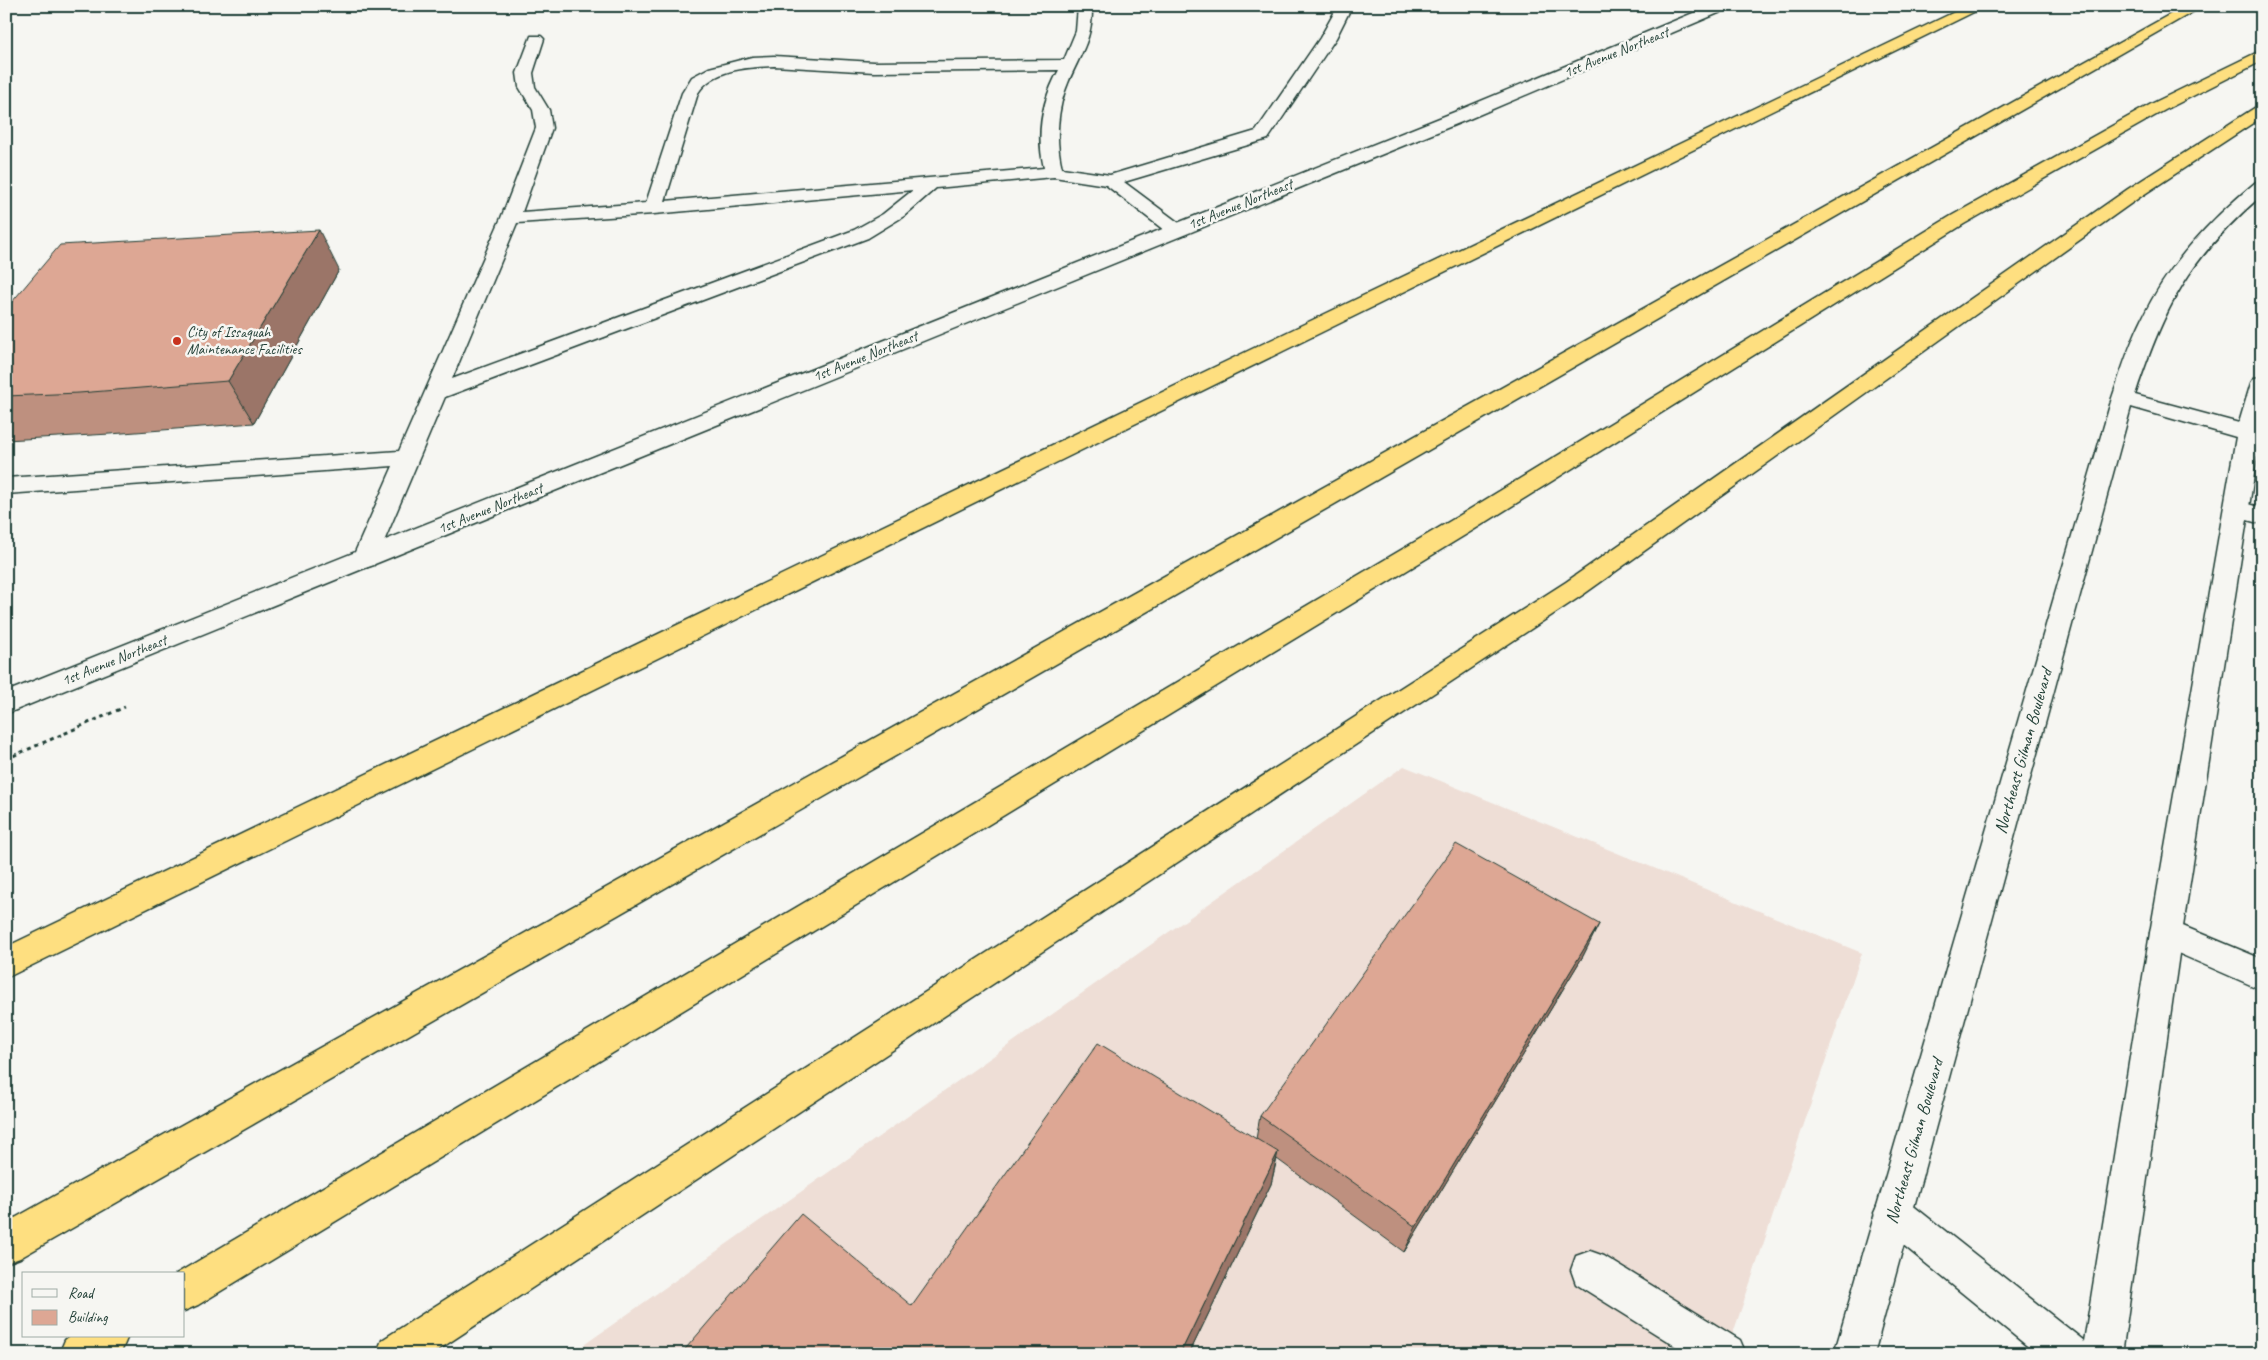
<svg xmlns="http://www.w3.org/2000/svg" width="2268" height="1360" font-family="Caveat,sans-serif">
<style>
.built{fill:#eeded6}
.lines{fill:none;stroke-linecap:round;stroke-linejoin:round}
.lane-casing{stroke:#1f3d34;stroke-width:3}
.street-casing{stroke:#1f3d34;stroke-width:3}
.secondary-casing{stroke:#1f3d34;stroke-width:3}
.highway-casing{stroke:#1f3d34;stroke-width:3}
.path{stroke:#1f3d34;stroke-width:3;stroke-dasharray:4 4;stroke-linecap:butt}
.lane{fill:#f6f6f2;fill-rule:evenodd}
.street{fill:#f6f6f2;fill-rule:evenodd}
.secondary{fill:#f6f6f2;fill-rule:evenodd}
.highway{fill:#fedf80;fill-rule:evenodd}
.wall{fill:#be907f;stroke:#1f3d34}
.shaded-wall{fill:#9b7568;stroke:#1f3d34}
.building{fill:#dda794;stroke:#1f3d34}
.poi-dot{fill:#c8321e;stroke:#f6f6f2;stroke-width:2}
.labels{text-anchor:middle;stroke-width:5;stroke-linejoin:round;paint-order:stroke}
.far-street-label{font-size:15px;fill:#1f3d34;stroke:#f6f6f2}
.far-poi-label{font-size:15px;fill:#1f3d34;stroke:#f6f6f2;text-anchor:start}
.street-label{font-size:18px;fill:#1f3d34;stroke:#f6f6f2}
</style>
<rect width="100%" height="100%" fill="#f6f6f2"/>
<filter id="ink" filterUnits="userSpaceOnUse"><feTurbulence type="fractalNoise" baseFrequency=".02" numOctaves="2"/><feDisplacementMap in="SourceGraphic" scale="10" xChannelSelector="R" yChannelSelector="G"/><feConvolveMatrix kernelMatrix="1 2 1 2 8 2 1 2 1" color-interpolation-filters="sRGB"/></filter>
<g filter="url(#ink)">
<polygon class="built" points="1404,766 1862,953 1726,1354 571,1354"/>
<g class="lines">
<defs>
<g id="lane">
<path d="M1078,6h14c1,33 -12,48 -24,77 -11,26 -13,57 -6,85l48,7 146,-44 64,-93 18,-32h14l-16,32 -68,101 -144,43 59,44 2,4 -2,4h-14l-63,-49 -52,-8 -118,11 -32,28 -36,22 -423,159 -71,168 -9,3 -9,-3 -4,-6 41,-93 -387,28v-16l393,-27 102,-233 35,-90 -3,-18 -14,-23 -2,-14 14,-37h10l3,3 -11,34 2,14 14,23 3,18 -30,84 124,-9 36,-110 10,-16 17,-9 43,-11 22,-1 100,6 190,-2 12,-29zM774,66l100,6 185,-2c-17,30 -23,64 -15,98l-379,33 33,-108c15,-24 50,-26 76,-27zM913,190l-30,24 -29,16 -402,149 65,-156 137,-9z"/>
<polygon points="2237,501 2262,508 2262,524 2228,515 2225,509 2228,503"/>
<polygon points="2166,919 2262,959 2262,990 2155,943 2150,933 2155,923"/>
<polygon points="1893,1194 1906,1200 2083,1340 2089,1354 2037,1354 1880,1226 1874,1213 1880,1200"/>
<polygon points="1590,1251 1604,1256 1740,1340 1746,1354 1688,1354 1576,1284 1571,1270 1576,1256"/>
</g>
<polygon id="street" points="1710,6 1730,6 1728,9 1469,119 6,714 6,692 1457,111"/>
<path id="secondary" d="M2262,181v14c-73,63 -97,110 -127,200l104,28 12,-40 3,-5 8,-1v47l-80,509 -60,421h-40l68,-421 86,-496 -105,-30 -257,947h-40l278,-956c9,-26 17,-53 30,-79 26,-55 67,-98 114,-137z"/>
<g id="highway">
<polygon points="1967,6 1986,6 6,978 6,947"/>
<polygon points="2185,6 2203,6 20,1258 6,1263 6,1223"/>
<polygon points="2262,50 2262,61 2165,110 1964,224 1475,529 198,1305 184,1311 184,1274 176,1274 1457,517 1951,216 2153,103"/>
<polygon points="2262,105 2262,117 2140,197 1584,594 432,1354 376,1354 382,1340 1566,582 2128,189 2256,107"/>
<polygon points="70,1336 128,1336 122,1350 117,1354 59,1354 65,1340"/>
</g>
</defs>
<use href="#lane" class="lane-casing"/>
<use href="#street" class="street-casing"/>
<use href="#secondary" class="secondary-casing"/>
<use href="#highway" class="highway-casing"/>
<polyline class="path" points="6,759 125,707"/>
<use href="#lane" class="lane"/>
<use href="#street" class="street"/>
<use href="#secondary" class="secondary"/>
<use href="#highway" class="highway"/>
</g>
<g class="wall">
<polygon points="339,270 254,423 110,434 6,440 6,309"/>
<polygon points="1599,924 1583,956 1404,1252 1277,1159 1271,1184 1189,1354 681,1354 912,1306 1256,1139 1260,1116"/>
</g>
<g class="shaded-wall">
<polygon points="319,230 339,270 254,423 228,381"/>
<polygon points="1599,924 1583,956 1404,1252 1416,1227"/>
<polygon points="1278,1152 1271,1184 1189,1354 1180,1354"/>
</g>
<g class="building">
<polygon points="319,230 228,381 79,393 6,396 6,309 60,245"/>
<polygon points="1456,844 1599,924 1416,1227 1260,1116"/>
<polygon points="1098,1043 1278,1152 1180,1354 681,1354 801,1214 912,1306"/>
</g>
</g>
<circle class="poi-dot" cx="177" cy="341" r="5"/>
<g class="labels">
<g class="far-street-label">
<text transform="translate(1616 52) rotate(-22)" y="5">1st Avenue Northeast</text>
<text transform="translate(1240 204) rotate(-22)" y="5">1st Avenue Northeast</text>
<text transform="translate(865 356) rotate(-22)" y="5">1st Avenue Northeast</text>
<text transform="translate(490 508) rotate(-22)" y="5">1st Avenue Northeast</text>
<text transform="translate(114 660) rotate(-22)" y="5">1st Avenue Northeast</text>
</g>
<g class="far-poi-label">
<text x="187" y="337">City of Issaquah<tspan x="187" dy="17">Maintenance Facilities</tspan></text>
</g>
<g class="street-label">
<text transform="translate(2023 751) rotate(-74)" y="6">Northeast Gilman Boulevard</text>
<text transform="translate(1914 1141) rotate(-74)" y="6">Northeast Gilman Boulevard</text>
</g>
</g>
<rect width="2268" height="1360" fill="none" stroke="#f6f6f2" stroke-width="25"/>
<rect x="12" y="12" width="2243" height="1335" fill="none" stroke="#1f3d34" stroke-width="2" filter="url(#ink)"/>
<rect x="22" y="1272" width="162" height="65" fill="#f6f6f2" stroke="#a0aca6"/>
<rect x="32" y="1289" width="25" height="8" fill="#f6f6f2" stroke="#a0aca6"/>
<text x="68" y="1298" font-size="15" fill="#1f3d34">Road</text>
<rect x="32" y="1310" width="25" height="15" fill="#dda794" stroke="#a0aca6"/>
<text x="68" y="1322" font-size="15" fill="#1f3d34">Building</text>
</svg>
